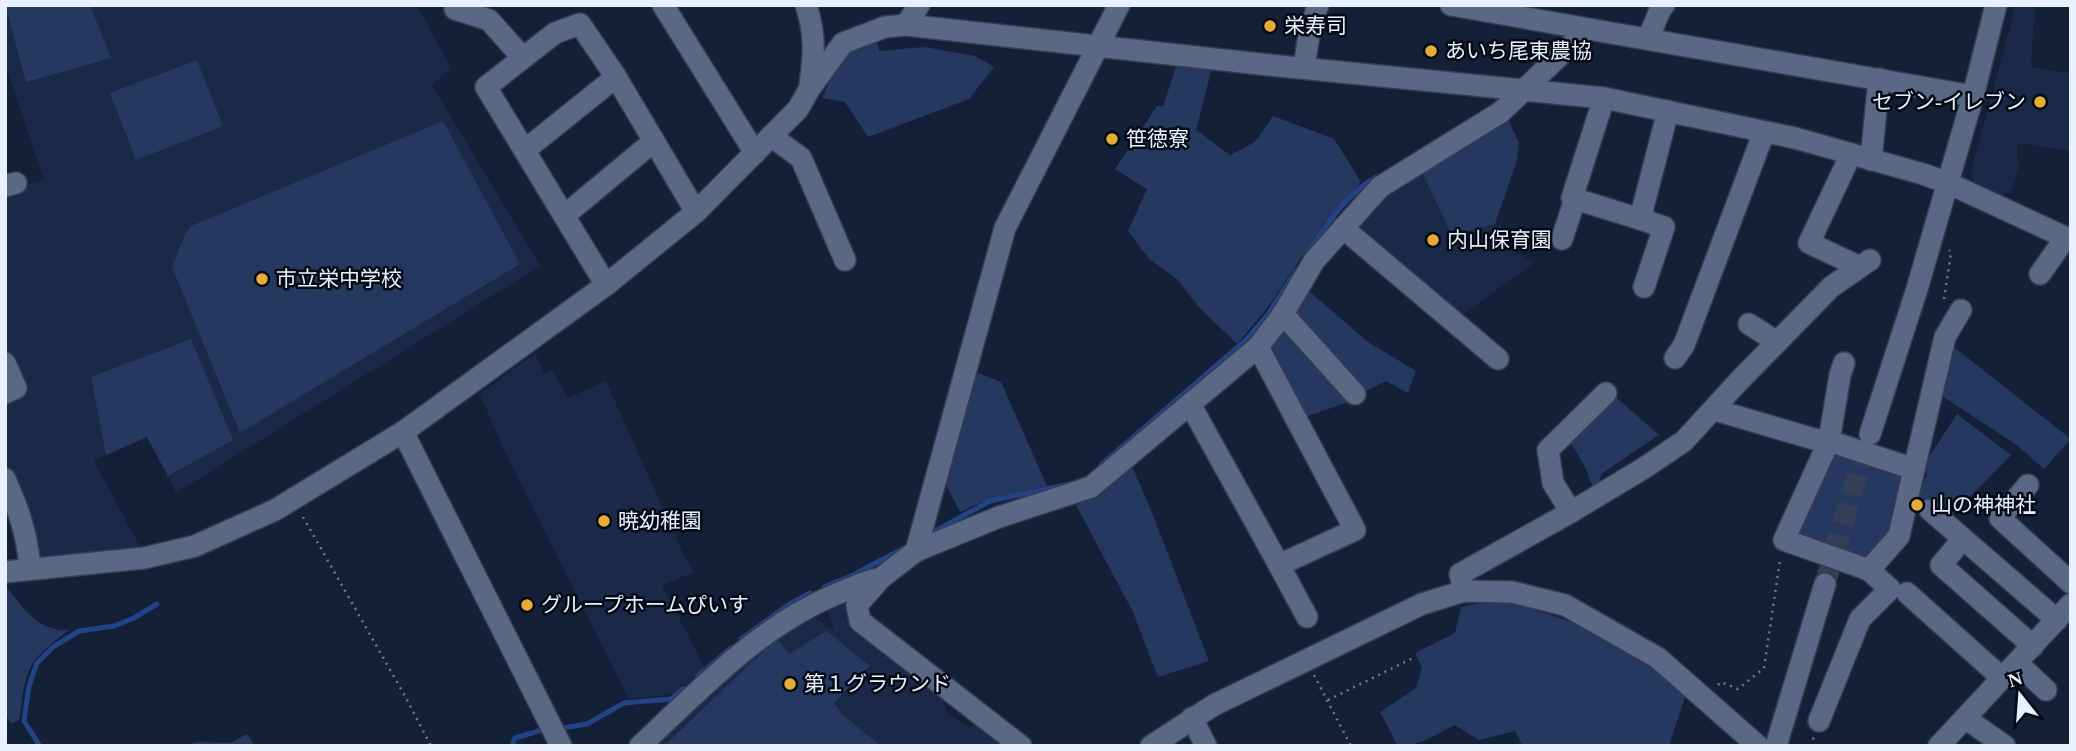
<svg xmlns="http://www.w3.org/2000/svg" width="2076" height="751" font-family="'Times New Roman','Noto Sans JP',serif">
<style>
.built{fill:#192947}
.green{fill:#253960}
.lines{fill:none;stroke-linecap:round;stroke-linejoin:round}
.stream{stroke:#224386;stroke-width:5}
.minor-tunnel{stroke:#333f56;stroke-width:21;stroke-dasharray:21 10;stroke-linecap:butt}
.minor-casing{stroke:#353c4f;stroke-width:24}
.path{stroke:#6f7a8d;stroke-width:2.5;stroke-dasharray:2 5;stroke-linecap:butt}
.minor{stroke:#596985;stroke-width:21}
.poi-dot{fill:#e7ac37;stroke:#050a14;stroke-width:2.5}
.labels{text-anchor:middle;stroke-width:5;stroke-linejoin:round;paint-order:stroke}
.poi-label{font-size:21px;fill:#e8f0fd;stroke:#050a14;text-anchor:start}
</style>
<rect width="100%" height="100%" fill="#132038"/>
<g class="built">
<polygon points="5,5 417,5 451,68 432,85 540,266 176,493 147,437 94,461 141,549 43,559 37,554 24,508 5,464 5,415 8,399 22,393 5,350 5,191 44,180 5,63"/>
<polygon points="2016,5 2035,5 2031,67 2071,73 2071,131 2069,151 2017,143 2018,169 2011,191 1999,197 1975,184 1971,172"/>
<polygon points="1420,168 1452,234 1495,224 1507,229 1501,245 1535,262 1458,318 1355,234 1353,220"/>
<polygon points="535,353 544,373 552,370 568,398 606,381 682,551 694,572 662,585 705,668 675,694 629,699 502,446 480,394"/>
<polygon points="871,582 847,603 938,692 949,714 969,728 980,725 1013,746 648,746 711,686 808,613 834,630 825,603"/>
</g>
<g class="green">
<polygon points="5,5 90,5 111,58 26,82"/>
<polygon points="876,38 879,51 924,47 975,56 994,67 969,99 868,137 845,102 822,98 831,78 850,49"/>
<polygon points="197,60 223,126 136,160 110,93"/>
<polygon points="1177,64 1212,68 1196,130 1230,155 1255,142 1273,116 1334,139 1361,182 1325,223 1265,311 1237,344 1198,306 1177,279 1149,259 1128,231 1147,189 1115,169 1157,106 1163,106"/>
<polygon points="1506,115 1519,143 1517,160 1495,224 1452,235 1420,168"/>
<polygon points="443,121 520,264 240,433 172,267 185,234 191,226"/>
<polygon points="1303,286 1368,342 1416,371 1408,393 1386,381 1359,394 1291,318"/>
<polygon points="1280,324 1354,400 1305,417 1267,349"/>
<polygon points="191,339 233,440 168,476 147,437 106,455 91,377"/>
<polygon points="1950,344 2071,439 2044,469 2018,446 1939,394"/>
<polygon points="973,371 1001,382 1047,486 987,500 960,512 944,481"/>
<polygon points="1611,393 1659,435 1601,474 1599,486 1593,487 1585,467 1569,440"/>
<polygon points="1957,414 2011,455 1947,520 1917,494 1927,475 1925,463"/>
<polygon points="1836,451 1901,472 1906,480 1893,533 1866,560 1799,538 1795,530"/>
<polygon points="1131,464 1153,515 1209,661 1158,677 1133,612 1075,503"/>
<path d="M8,589c17,21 31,43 61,41 -43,32 -43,38 -49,89l-8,5 -7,-9v-125z"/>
<path d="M1507,601l90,29 53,34 35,33 -15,45 1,4h-148l-8,-15 -36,9 -24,-15c-18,9 -36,21 -57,21l-18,-34 36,-24 6,-20 -7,-15 40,-20 6,-26 24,-5z"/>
<polygon points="826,631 870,666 834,703 842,714 881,746 664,746 777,638 789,654"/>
<polygon points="247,734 255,746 181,746 198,742 230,743"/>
</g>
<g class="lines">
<g class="stream">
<path d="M1307,254c19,-28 39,-60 69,-77"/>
<polyline points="1101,465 1246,340 1268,314 1296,271"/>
<polyline points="928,535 990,501 1065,485"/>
<polyline points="824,587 853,575 906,547"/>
<polyline points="741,639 788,605 810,593"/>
<polyline points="698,676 731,648"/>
<polyline points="562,728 587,724 624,703 671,699 683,689"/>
<polyline points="40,746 24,721 29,686 37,663 53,647 79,631 114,626 134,618 157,604"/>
<polyline points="512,746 515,738 542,730"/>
</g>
<polyline class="minor-tunnel" points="1825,584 1869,436"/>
<defs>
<g id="minor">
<polyline points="663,5 755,153"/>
<path d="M806,5c10,31 8,49 4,80"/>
<polyline points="1451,5 1973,96 1996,5"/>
<polyline points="455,9 489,20 523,58"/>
<polyline points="906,25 1269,65 1604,98 1795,138 1923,174 1948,183 2071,240"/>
<polyline points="1648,39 1660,10 1664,5"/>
<polyline points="1304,68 1309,34 1318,5"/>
<polyline points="1604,98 1572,198 1640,219 1668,111"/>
<polyline points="771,136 801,158 845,260"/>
<polyline points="525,150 616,77"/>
<polyline points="1851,154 1809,243 1860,267"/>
<polyline points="1871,160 1879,79"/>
<polyline points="5,186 16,183"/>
<polyline points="565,215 654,141"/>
<polyline points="1640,219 1664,227 1644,287"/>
<polyline points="1343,228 1498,359"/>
<polyline points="1562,239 1575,199"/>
<polyline points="2040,274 2066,237"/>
<polyline points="606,285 486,87 555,33 580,24 616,77 696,212"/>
<polyline points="1283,314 1355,394"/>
<polyline points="1749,324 1777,342"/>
<polyline points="1675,358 1684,345 1764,132"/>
<polyline points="5,363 16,388 5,393"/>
<polyline points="1844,363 1840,375 1829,441 1914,469 1945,337 1961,310"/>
<polyline points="1190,404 1279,565 1355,530 1258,347"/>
<polyline points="1715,410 1814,439 1829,441 1784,540 1869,570"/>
<polyline points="403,432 561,746"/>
<polyline points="1870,434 1917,289 1973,96"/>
<path d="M5,479c14,32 22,54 25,89"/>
<polyline points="2028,485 2000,518 2071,583"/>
<polyline points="1930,510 2057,620"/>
<polyline points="1571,512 1553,483 1548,450 1606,393"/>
<polyline points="1963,539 1941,565 2033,646"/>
<polyline points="916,551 1005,228 1119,5"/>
<polyline points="1279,565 1307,617"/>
<polyline points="5,572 144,558 195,546 275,510 293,499 403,432 606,285 696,212 798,109 810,88 843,43 885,27 906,25 919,5"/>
<polyline points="1464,591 1460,574 1571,512 1644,468 1684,441 1739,381 1831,287 1870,260"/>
<polyline points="1907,593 2002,678"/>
<polyline points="2017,663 2046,690"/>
<polyline points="1192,718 1206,746"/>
<polyline points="1965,718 2005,746"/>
<polyline points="1819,721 1860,619 1890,589 1869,570 1899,536 1914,469"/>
<path d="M640,746c61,-57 120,-121 199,-153 13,-5 26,-12 40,-14"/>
<polyline points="1021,746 860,621 857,605 881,578 916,551 999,517 1091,487 1258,347 1283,314 1314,261 1380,187 1501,112 1586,30"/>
<polyline points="1151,746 1214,705 1422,604 1464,591 1512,592 1565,605 1658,658 1758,746"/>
<polyline points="1776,746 1825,584"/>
<polyline points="1939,746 2071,604"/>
</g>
</defs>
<use href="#minor" class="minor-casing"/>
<g class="path">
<polyline points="1944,299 1951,253 1949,250"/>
<polyline points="303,517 405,696 431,746"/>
<polyline points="1314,675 1351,746"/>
<polyline points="1718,685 1721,682 1738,689 1764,668 1780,560"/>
<polyline points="1328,700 1413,658"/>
<polyline points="5,745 7,746"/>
<polyline points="1810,746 1814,737"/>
</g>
<use href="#minor" class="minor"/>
</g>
<g class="poi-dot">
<circle cx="1270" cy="26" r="7"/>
<circle cx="1431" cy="51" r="7"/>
<circle cx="2040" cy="102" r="7"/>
<circle cx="1112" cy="139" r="7"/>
<circle cx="1433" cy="240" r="7"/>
<circle cx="262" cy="279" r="7"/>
<circle cx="1917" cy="505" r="7"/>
<circle cx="604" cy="521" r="7"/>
<circle cx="527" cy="605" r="7"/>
<circle cx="790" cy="684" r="7"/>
</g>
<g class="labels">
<g class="poi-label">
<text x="1284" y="33">栄寿司</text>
<text x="1445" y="58">あいち尾東農協</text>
<text x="2026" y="109" text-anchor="end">セブン-イレブン</text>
<text x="1126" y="146">笹徳寮</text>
<text x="1447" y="247">内山保育園</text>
<text x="276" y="286">市立栄中学校</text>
<text x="1931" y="512">山の神神社</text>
<text x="618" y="528">暁幼稚園</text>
<text x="541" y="612">グループホームぴいす</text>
<text x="804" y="691">第１グラウンド</text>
</g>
</g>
<rect width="2076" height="751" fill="none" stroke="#e8f0fd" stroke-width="14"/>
<g transform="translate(2020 695) rotate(343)" stroke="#050a14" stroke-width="5" paint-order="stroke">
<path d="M0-5L12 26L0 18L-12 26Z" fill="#e8f0fd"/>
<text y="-10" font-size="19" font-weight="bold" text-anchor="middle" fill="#e8f0fd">N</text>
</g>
</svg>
